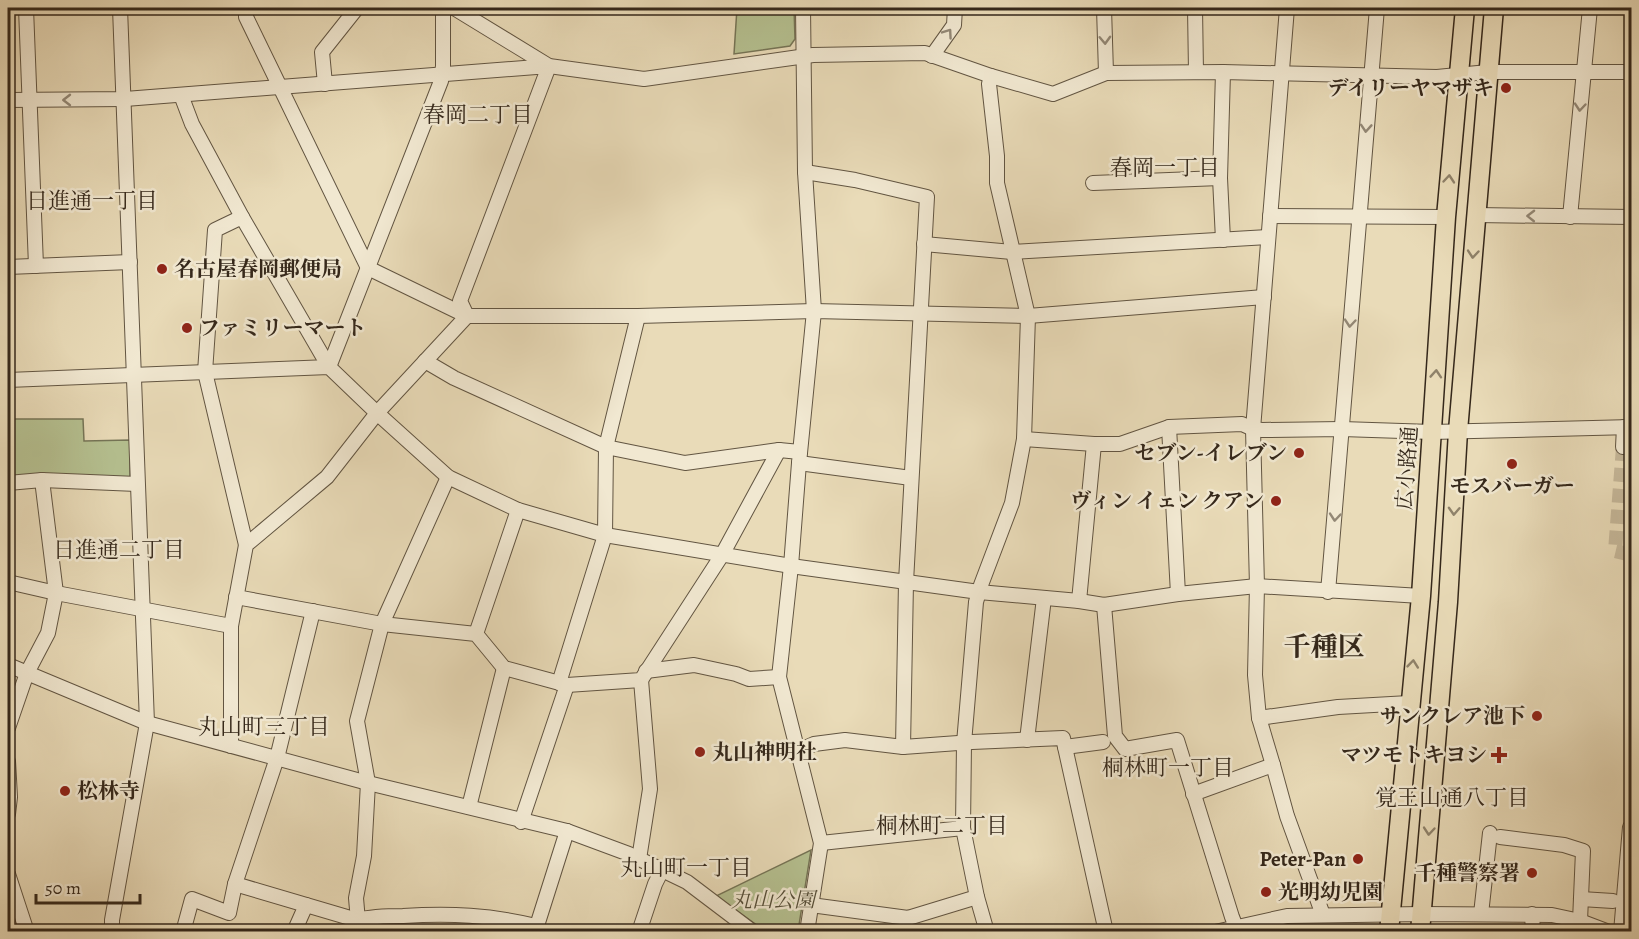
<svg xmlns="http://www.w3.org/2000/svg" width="1639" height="939" font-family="Alegreya,'Noto Serif JP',serif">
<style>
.green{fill:#b5c090;stroke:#757456;stroke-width:1.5}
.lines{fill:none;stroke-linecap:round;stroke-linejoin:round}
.minor-tunnel{stroke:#c5b799;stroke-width:14;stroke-dasharray:14 7;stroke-linecap:butt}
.minor-casing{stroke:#625542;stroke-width:16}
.major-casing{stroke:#35281b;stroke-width:21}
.minor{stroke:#f1e8d1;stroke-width:14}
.major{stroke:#e9dbb8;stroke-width:18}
.oneway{stroke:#938876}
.oneway2{stroke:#8f826a}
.poi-dot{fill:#8f2418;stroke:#f1e8d1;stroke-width:2}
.labels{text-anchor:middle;stroke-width:5;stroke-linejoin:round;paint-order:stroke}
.poi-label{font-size:21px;font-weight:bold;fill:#35281b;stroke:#f1e8d1;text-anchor:end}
.street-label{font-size:21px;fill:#35281b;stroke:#f1e8d1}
.park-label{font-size:21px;font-style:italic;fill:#554e38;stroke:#f1e8d1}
.neighbourhood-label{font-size:22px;fill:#35281b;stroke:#f1e8d1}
.district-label{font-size:27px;font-weight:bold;fill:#35281b;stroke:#f1e8d1}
</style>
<rect width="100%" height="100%" fill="#e9dbb8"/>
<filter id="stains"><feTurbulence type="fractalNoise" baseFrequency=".00333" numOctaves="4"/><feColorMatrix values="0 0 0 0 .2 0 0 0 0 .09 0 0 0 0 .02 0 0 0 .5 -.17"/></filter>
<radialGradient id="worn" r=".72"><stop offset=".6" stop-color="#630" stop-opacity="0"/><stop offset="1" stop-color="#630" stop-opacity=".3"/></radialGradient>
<g class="green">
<polygon points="737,8 794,8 795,39 790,46 734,54"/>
<polygon points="8,419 83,419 84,441 130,440 130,477 8,476"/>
<polygon points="811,850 798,931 765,931 716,896"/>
</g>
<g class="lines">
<polyline class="minor-tunnel" points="1623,447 1615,551 1632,555"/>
<defs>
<g id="minor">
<polyline points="26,8 36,266"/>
<polyline points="246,8 246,17 368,268 467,316"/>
<polyline points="454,8 549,66 644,79 813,55 925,53 991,76 1053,94 1106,73 1223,72 1437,77 1488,72 1632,72"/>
<polyline points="803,8 805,172 814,311 799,463 791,566 779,677 821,843 807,932"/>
<polyline points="1104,8 1106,73"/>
<polyline points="1195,8 1196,72"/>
<polyline points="1287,8 1253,429 1257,586 1255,675 1259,718 1273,765 1287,816 1323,915"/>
<polyline points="932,56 954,25 955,8"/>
<polyline points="325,84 322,52 357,8"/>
<polyline points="181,95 192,124 242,217 329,367"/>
<polyline points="8,100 125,99 549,66 460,301 467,316"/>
<polyline points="805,172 855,180 927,197 906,582 903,747"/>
<polyline points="1093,183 1220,178"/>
<polyline points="1476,215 1632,217"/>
<polyline points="1270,216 1446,217"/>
<polyline points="242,217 215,230 205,372 246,545"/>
<polyline points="1570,217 1590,8"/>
<polyline points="1223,240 1220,178 1223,72"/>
<polyline points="924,244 1012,252 1268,237"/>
<polyline points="8,267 130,262"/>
<polyline points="425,361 454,378 606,447 685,463 779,450 800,452"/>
<polyline points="329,367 441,81 443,66 443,8"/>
<polyline points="8,380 329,367 377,413 448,477 518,510 605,535 791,566 979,592 1079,601 1104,605 1178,594 1257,586 1421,596"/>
<polyline points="1169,427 1178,594"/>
<polyline points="1024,439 1094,444 1120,444 1169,427 1242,424 1253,429 1262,430 1342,429 1432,432 1632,427"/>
<polyline points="1623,447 1624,427"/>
<polyline points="799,463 911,478"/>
<polyline points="8,483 42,480 137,484"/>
<polyline points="8,582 56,593 231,626"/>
<polyline points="1328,592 1377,8"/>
<polyline points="236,597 382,624 476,634 504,668 567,685 641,680 722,555 779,450"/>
<polyline points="1079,601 1094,444"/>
<polyline points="1104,605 1115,736 1125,749 1177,740 1232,917 1238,932"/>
<polyline points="476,634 518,510"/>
<polyline points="8,665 147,723 368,783 567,831 629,854 687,882 753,932"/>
<polyline points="646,671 694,665 736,674 749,679 779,677"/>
<polyline points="559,683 605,535 606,447 638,316"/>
<polyline points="1259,718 1338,707 1409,703"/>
<polyline points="8,728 27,673 48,633 56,593 42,480"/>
<polyline points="1027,740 1044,598"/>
<polyline points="231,746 231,626 246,545 327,477 377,413 467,316 638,316 814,311 1028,316 1264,297"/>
<polyline points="1065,747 1103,742"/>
<polyline points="796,752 814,744 845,740 903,747 972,742 1063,738 1106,932"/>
<polyline points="8,761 10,797 8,814"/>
<polyline points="1193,794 1273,765"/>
<polyline points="469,807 504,668"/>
<polyline points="521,822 567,685"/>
<polyline points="1500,837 1564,845 1583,851 1580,921"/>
<polyline points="821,843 963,828"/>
<polyline points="639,859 650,789 641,680"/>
<polyline points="8,874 27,932"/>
<path d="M235,884l122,36c16,-4 31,-4 46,-4 48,-3 87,-1 133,10"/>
<polyline points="1581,899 1613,901"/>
<polyline points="811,905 908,918 977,897"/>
<polyline points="1481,914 1490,833"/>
<polyline points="1532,914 1533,932"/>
<polyline points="112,932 112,920 147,723 120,8"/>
<polyline points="183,932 192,899 229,913 235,884 277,758 313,611"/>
<polyline points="294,932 306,905"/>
<polyline points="359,932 356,898 364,856 368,783 357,721 382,624 448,477"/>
<polyline points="535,932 567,831"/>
<polyline points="639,932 655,884 662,870"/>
<polyline points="987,932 977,897 963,828 964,743 976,602 981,585 1012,503 1024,439 1028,316 997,183 997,156 989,84 991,76"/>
<polyline points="1215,932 1287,916 1422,914 1552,915 1580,921 1609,932"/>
<polyline points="1621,932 1630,827"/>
</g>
<g id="major">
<polyline points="1389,932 1421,596 1446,217 1465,8"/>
<polyline points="1420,932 1448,602 1458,431 1494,8"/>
</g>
</defs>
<use href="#minor" class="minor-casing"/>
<use href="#major" class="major-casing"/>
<use href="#minor" class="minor"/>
<use href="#major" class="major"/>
</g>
<defs><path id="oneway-chevron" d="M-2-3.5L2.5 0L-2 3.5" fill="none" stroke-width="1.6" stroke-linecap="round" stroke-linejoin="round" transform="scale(1.5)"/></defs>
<g class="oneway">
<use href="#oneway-chevron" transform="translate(948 33) rotate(-55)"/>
<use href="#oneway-chevron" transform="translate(1105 40) rotate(88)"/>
<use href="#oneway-chevron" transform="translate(67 100) rotate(180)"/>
<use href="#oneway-chevron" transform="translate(1580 107) rotate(95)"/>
<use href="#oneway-chevron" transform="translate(1366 128) rotate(94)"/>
<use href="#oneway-chevron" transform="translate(1531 216) rotate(-179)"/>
<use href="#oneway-chevron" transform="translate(1350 323) rotate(95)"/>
<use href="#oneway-chevron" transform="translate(1335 517) rotate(95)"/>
</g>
<g class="oneway2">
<use href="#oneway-chevron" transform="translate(1449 179) rotate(-85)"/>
<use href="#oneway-chevron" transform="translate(1473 254) rotate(95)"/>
<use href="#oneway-chevron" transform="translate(1436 374) rotate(-86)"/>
<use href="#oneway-chevron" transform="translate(1454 511) rotate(93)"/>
<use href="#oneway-chevron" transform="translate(1413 664) rotate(-84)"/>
<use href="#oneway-chevron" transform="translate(1429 831) rotate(95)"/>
</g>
<g class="poi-dot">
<circle cx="1506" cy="88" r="6"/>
<circle cx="162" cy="269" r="6"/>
<circle cx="187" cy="328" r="6"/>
<circle cx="1299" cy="453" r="6"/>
<circle cx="1512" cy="464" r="6"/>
<circle cx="1276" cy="501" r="6"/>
<circle cx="1537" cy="716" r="6"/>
<circle cx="700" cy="752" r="6"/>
<path d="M1496 746h6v6h6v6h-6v6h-6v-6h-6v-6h6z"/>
<circle cx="65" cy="791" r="6"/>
<circle cx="1358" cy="859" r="6"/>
<circle cx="1532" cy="873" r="6"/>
<circle cx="1266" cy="892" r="6"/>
</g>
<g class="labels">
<g class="poi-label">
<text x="1494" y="95">デイリーヤマザキ</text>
<text x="174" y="276" text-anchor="start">名古屋春岡郵便局</text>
<text x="199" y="335" text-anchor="start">ファミリーマート</text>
<text x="1287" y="460">セブン-イレブン</text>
<text x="1512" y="493" text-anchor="middle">モスバーガー</text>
<text x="1264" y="508">ヴィン イェン クアン</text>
<text x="1525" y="723">サンクレア池下</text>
<text x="712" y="759" text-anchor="start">丸山神明社</text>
<text x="1487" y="762">マツモトキヨシ</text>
<text x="77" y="798" text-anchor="start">松林寺</text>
<text x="1346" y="866">Peter-Pan</text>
<text x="1520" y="880">千種警察署</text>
<text x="1278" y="899" text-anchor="start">光明幼児園</text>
</g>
<g class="street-label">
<text transform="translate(1407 468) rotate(-86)" y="7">広小路通</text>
</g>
<g class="park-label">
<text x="773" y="907">丸山公園</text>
</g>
<g class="neighbourhood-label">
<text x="478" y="122">春岡二丁目</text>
<text x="1165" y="175">春岡一丁目</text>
<text x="92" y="208">日進通一丁目</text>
<text x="119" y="557">日進通二丁目</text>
<text x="264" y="734">丸山町三丁目</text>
<text x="1168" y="775">桐林町一丁目</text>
<text x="1452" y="805">覚王山通八丁目</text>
<text x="942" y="833">桐林町二丁目</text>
<text x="686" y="875">丸山町一丁目</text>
</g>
<g class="district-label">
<text x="1324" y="656">千種区</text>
</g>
</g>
<rect width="1639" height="939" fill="none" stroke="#e9dbb8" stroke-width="30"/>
<rect x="9" y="9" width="1621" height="921" fill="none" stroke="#35281b" stroke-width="3"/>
<rect x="15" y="15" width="1609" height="909" fill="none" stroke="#35281b" stroke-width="1.5"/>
<path d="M36 894v9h104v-9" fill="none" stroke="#35281b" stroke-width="3"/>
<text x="45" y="894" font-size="18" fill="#35281b" stroke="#f1e8d1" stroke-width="4.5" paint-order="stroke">50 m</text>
<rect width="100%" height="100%" filter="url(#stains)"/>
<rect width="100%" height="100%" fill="url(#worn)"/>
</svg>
